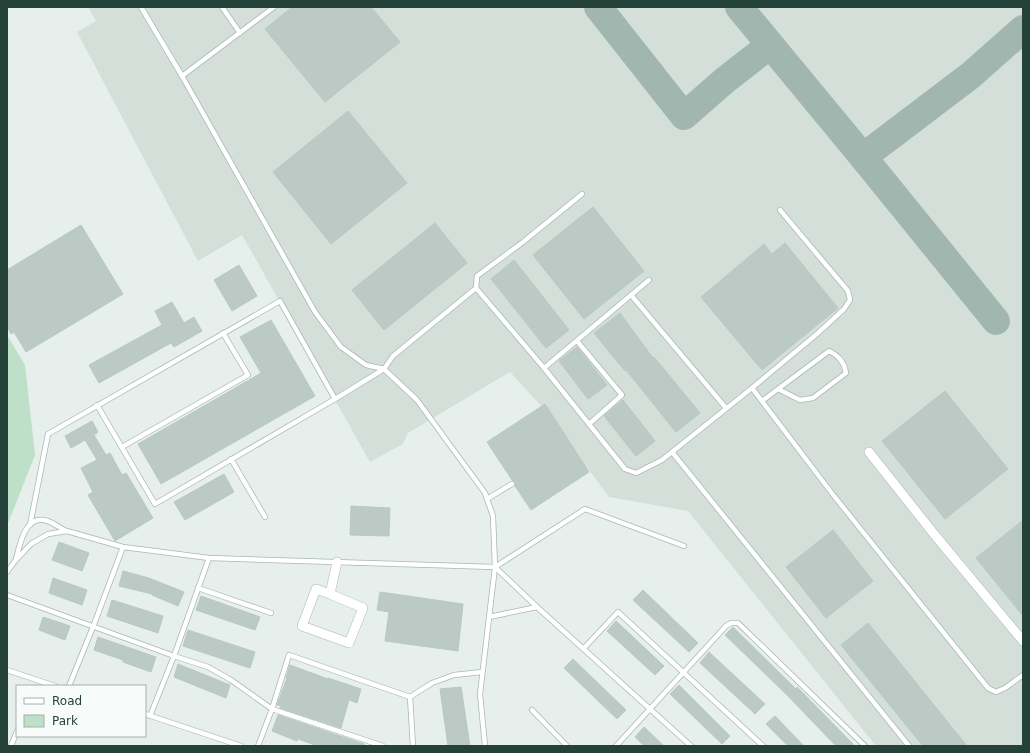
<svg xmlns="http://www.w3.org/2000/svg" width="1030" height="753" font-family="'DejaVu Sans',sans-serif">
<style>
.built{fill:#d4dfda}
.green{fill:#bfe0c8}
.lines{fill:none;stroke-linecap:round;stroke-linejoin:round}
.taxiway{stroke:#a2b6b0;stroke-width:28}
.building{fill:#bbcac4;stroke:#b8c9c2}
.service-casing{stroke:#a8b8b2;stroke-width:6}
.minor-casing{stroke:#a8b8b2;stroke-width:10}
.service{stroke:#fff;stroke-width:4.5}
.minor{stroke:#fff;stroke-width:9}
</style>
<rect width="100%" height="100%" fill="#e6efeb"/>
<polygon class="built" points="88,7 1023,7 1023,746 876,746 688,511 609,497 543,408 510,372 408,433 403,444 370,462 242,235 198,261 77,32 96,21"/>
<polygon class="green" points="7,335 25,365 35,455 7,526"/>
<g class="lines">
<g class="taxiway">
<polyline points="598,7 684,116 724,81 770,45"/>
<polyline points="739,7 863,157 996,321"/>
<polyline points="863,157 971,75 1023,29"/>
</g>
</g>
<g class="building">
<polygon points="292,7 371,7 400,42 325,102 265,29"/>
<polygon points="348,111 407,183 331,244 273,172"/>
<polygon points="593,207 644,271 584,319 533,255"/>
<polygon points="435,223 467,263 384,330 352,290"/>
<polygon points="81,225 123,294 26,352 14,332 11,334 7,326 7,270"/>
<polygon points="785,243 838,308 762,370 701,297 764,244 772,254"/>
<polygon points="514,260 569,330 546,348 491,279"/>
<polygon points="239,265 257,296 232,311 214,280"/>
<polygon points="172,302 184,323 194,317 202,331 174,347 171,343 99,383 89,365 162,325 155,311"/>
<polygon points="620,313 653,358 654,357 700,413 676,432 626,370 625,371 594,333"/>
<polygon points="271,320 315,396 161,484 138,444 261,373 240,337"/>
<polygon points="577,347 607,385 588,399 559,361"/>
<polygon points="945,391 1008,469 945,519 882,441"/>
<polygon points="623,400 655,441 636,456 604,416"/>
<polygon points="545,404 589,472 531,510 515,486 515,482 512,480 487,442"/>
<polygon points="92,421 98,432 94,435 106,455 110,453 122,475 126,473 153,518 115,541 88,495 93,492 81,468 97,460 85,440 71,448 65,436"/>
<polygon points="224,474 234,492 185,520 174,502"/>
<polygon points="351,506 390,508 389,536 350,535"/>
<polygon points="1023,520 1023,616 976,558"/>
<polygon points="833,530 873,581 826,618 786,567"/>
<polygon points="59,542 89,553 82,571 52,560"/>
<polygon points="123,571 149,578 184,592 178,606 152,595 152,594 119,586"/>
<polygon points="53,578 87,590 82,605 49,593"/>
<polygon points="643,590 698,643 689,652 633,600"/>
<polygon points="380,592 463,604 458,651 385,641 389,612 377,610"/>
<polygon points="201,596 260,617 255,630 196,610"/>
<polygon points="112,600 163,616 158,633 107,616"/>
<polygon points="43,617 70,626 65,640 39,630"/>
<polygon points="616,621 664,666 655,675 607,631"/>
<polygon points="868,623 967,746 923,746 841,645"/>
<polygon points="733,627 796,689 797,687 855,746 836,746 788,696 725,635"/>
<polygon points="188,630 255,652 250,668 183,646"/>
<polygon points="98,637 156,657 151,672 123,662 123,660 94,650"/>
<polygon points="709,652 765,704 755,714 700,663"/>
<polygon points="573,659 626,710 617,719 564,668"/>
<polygon points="178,664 230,685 226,698 174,677"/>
<polygon points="290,665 328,679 328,678 361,689 357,703 349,700 341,728 280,708 281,706 277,705 287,678 286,678"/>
<polygon points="679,685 730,736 722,744 670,694"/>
<polygon points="461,687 470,746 448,746 440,689"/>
<polygon points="278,715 364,744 364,746 318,746 298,739 297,741 272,731"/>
<polygon points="775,716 804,746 788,746 766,724"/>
<polygon points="644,727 664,746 644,746 635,737"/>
</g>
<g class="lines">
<defs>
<g id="service">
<polyline points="141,7 182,76 315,312 341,347 366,365 384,369 417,400 485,493 487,499 493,516 495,567 480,694 485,746"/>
<polyline points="222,7 240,33"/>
<polyline points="182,76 274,7"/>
<polyline points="476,288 477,276 523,242 582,194"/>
<polyline points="631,295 726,408"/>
<polyline points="577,341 622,395 589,424"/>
<polyline points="544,368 649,280"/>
<polyline points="752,388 818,333 844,309 850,300 848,291 780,210"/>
<path d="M762,401l16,-12 22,11 13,-2 33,-25c-2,-11 -7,-17 -17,-22l-51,38"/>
<polyline points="97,405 155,504 335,399 384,369 393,356 476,288 544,368 625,469 636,473 662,460 752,388 834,496 988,688 996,692 1005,688 1023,675"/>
<polyline points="122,447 248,375 223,333"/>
<polyline points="672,452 909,746"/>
<polyline points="231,459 265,517"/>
<polyline points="487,499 512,484"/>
<polyline points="30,525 48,434 280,301 335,399"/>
<path d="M16,559c4,-14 8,-42 28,-39 7,1 16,8 22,11"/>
<polyline points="495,567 585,509 684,546"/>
<polyline points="7,572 15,561 31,544 48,534 67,531 123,547 209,558 495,567 537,607 691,746"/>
<polyline points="198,588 271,613"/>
<polyline points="7,595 174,656 208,667 231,680 272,709 383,746"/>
<polyline points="489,617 537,607"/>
<polyline points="584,648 618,612 763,746"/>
<polyline points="7,670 55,686"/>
<polyline points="69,686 93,627 123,547"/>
<polyline points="532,710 567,746"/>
<polyline points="145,714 241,746"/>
<polyline points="150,716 174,656 209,558"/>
<polyline points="11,746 17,731"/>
<polyline points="258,746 272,709 289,655 410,697"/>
<polyline points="413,746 410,697 432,683 454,675 482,672"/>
<polyline points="616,746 726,626 731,623 738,623 865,746"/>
</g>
<g id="minor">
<polyline points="869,452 934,534 1023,641"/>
<polyline points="330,594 316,589 302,626 349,643 363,608 330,594 337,562"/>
</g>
</defs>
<use href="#service" class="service-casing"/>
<use href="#minor" class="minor-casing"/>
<use href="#service" class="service"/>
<use href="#minor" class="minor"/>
</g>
<rect width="1030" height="753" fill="none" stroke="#24423a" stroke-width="16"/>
<rect x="16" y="685" width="130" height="52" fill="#f7fbf9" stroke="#a3b1ad"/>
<rect x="24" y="698" width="20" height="6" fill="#ffffff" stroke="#a3b1ad"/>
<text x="52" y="705" font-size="12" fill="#24423a">Road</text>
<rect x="24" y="715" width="20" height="12" fill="#bfe0c8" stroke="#a3b1ad"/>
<text x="52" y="725" font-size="12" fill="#24423a">Park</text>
</svg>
